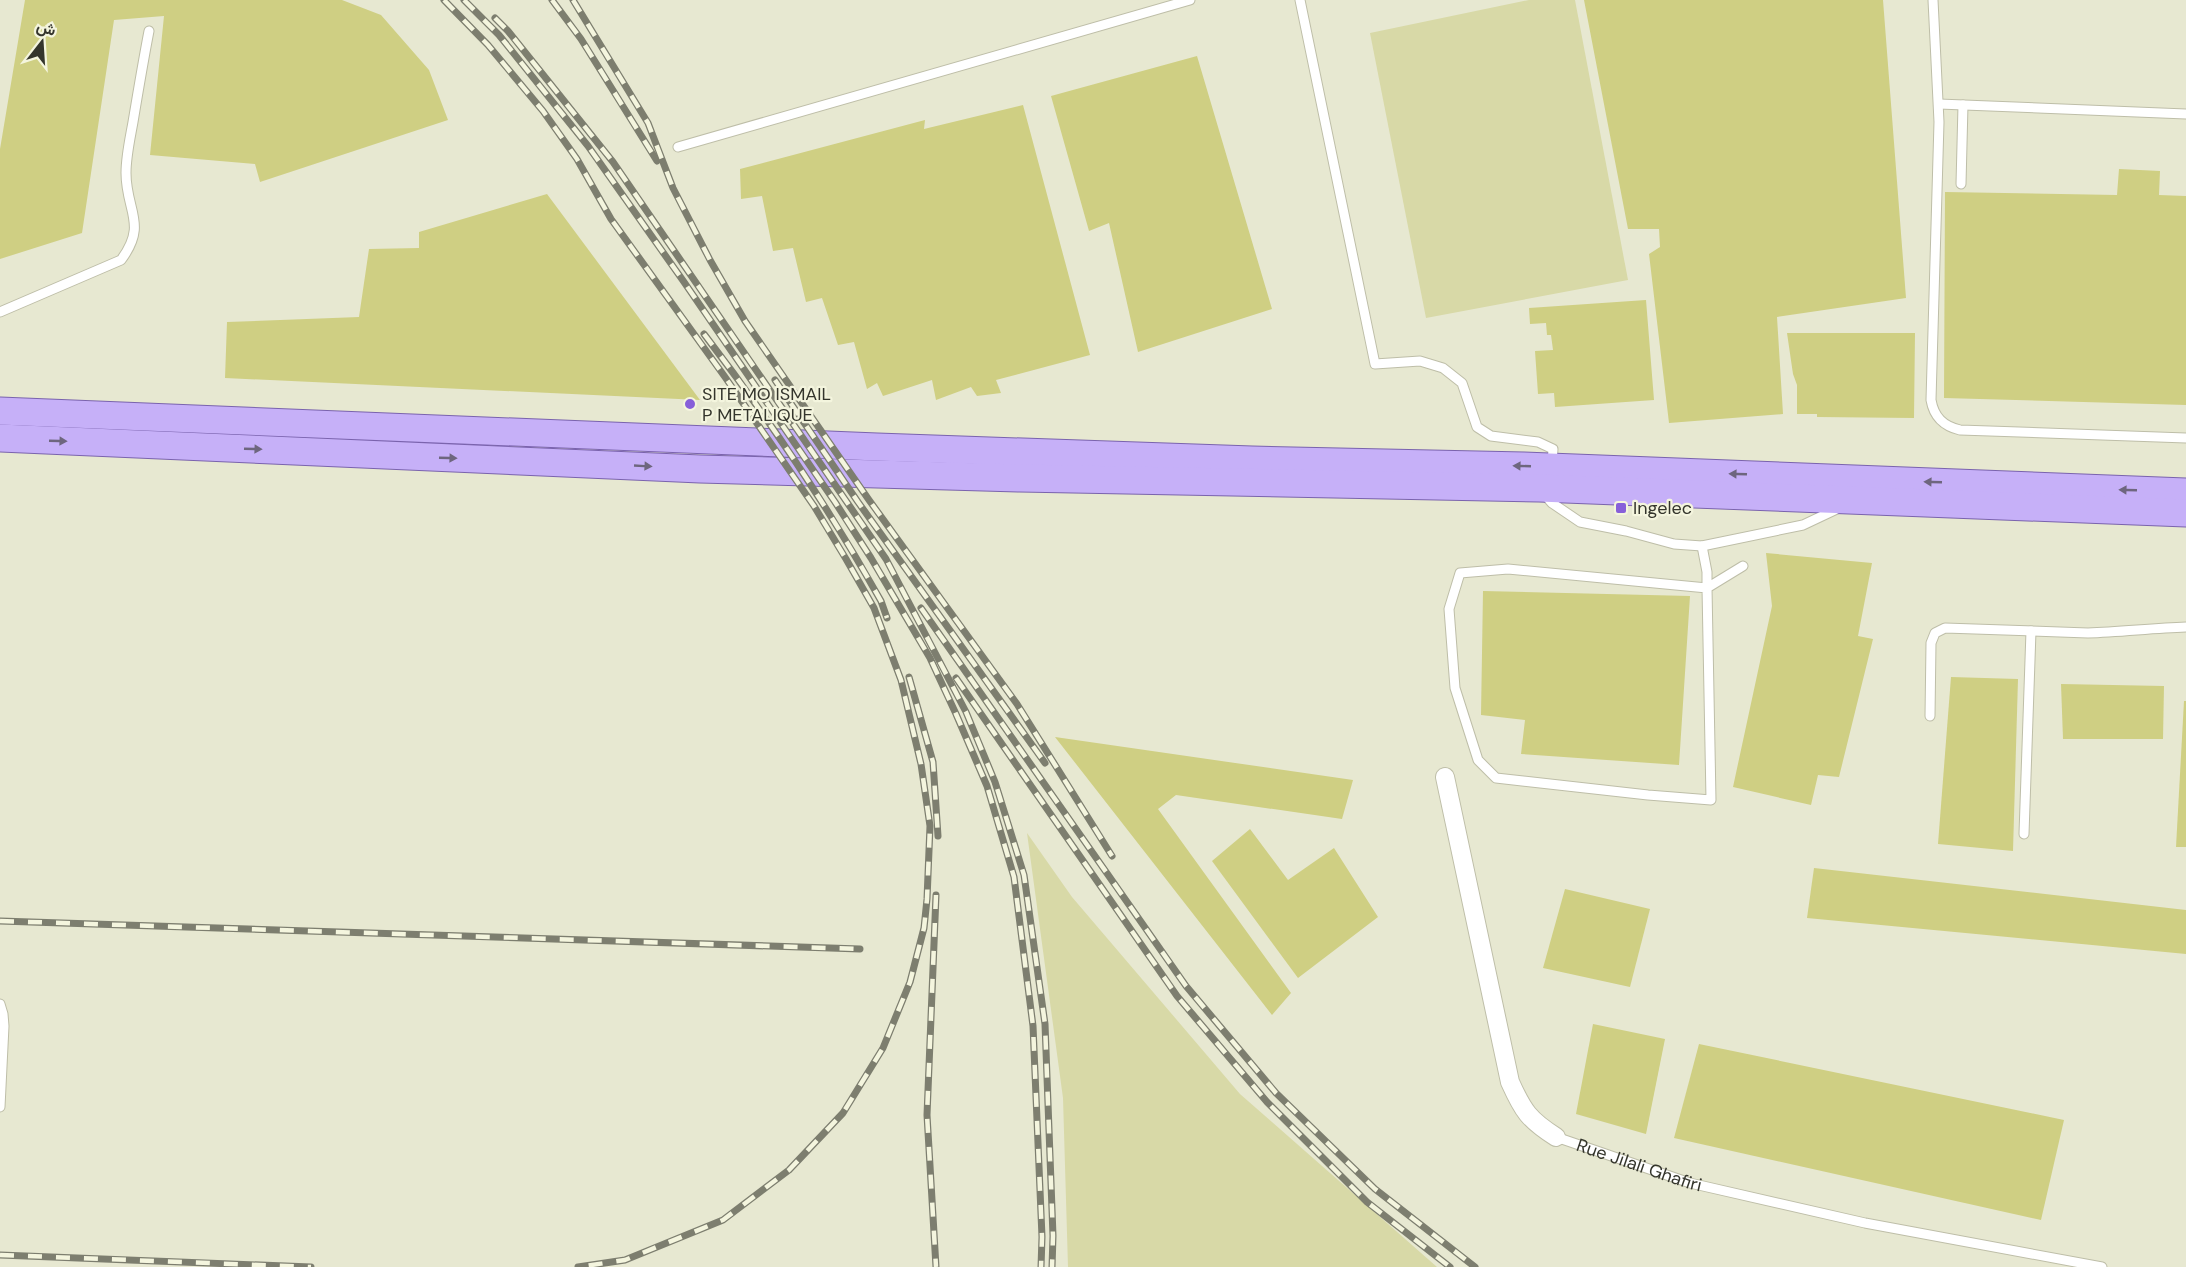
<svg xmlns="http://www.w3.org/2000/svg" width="2186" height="1267" font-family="'DM Sans',Vazirmatn,sans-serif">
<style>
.green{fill:#d8d9a7}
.building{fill:#cfcf83}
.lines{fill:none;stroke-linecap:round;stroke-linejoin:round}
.lane-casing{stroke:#bebea8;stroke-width:11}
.street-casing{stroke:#bebea8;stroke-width:20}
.primary-casing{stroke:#7a63ad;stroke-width:29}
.lane{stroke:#fff;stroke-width:9}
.street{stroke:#fff;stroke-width:18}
.primary{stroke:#c6b0f8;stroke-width:27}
.rail-casing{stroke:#7d7e6f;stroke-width:7}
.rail{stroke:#f4f5de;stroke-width:4.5;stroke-dasharray:14;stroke-linecap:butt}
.oneway{fill:#6e667e}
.poi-dot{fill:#875fd9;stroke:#f4f5de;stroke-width:2}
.labels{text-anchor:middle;stroke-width:4.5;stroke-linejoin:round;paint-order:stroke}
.poi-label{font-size:18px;fill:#34352c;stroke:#f4f5de;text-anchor:start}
.street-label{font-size:18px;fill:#34352c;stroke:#f4f5de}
</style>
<rect width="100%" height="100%" fill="#e7e8d1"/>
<g class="green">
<polygon points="1529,0 1575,0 1628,280 1426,318 1370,33"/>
<polygon points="1027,833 1072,897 1240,1094 1437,1267 1068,1267 1063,1098"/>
</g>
<g class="building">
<polygon points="25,0 342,0 381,15 429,70 448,120 260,182 255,164 150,155 164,16 114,20 82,233 0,259 0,149"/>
<polygon points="1584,0 1883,0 1906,298 1777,317 1783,414 1669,423 1649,254 1660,247 1659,229 1628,229"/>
<polygon points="1197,56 1272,309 1138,352 1109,223 1089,231 1051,96"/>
<polygon points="1023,105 1090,355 996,380 1001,393 977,396 971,387 936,400 932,380 883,396 877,383 867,389 854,342 838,345 822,298 806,302 793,248 773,251 762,196 741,199 740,169 925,120 924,129"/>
<polygon points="2119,169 2160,171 2159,195 2186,196 2186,405 1944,398 1945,192 2117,195"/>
<polygon points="547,194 700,400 225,378 227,322 359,317 369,249 419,248 419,232"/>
<polygon points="1646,300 1654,400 1555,407 1554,393 1538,394 1535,351 1553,350 1551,335 1547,335 1546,323 1530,324 1529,308"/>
<polygon points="1787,333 1915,333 1914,418 1817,417 1817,414 1797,414 1797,385 1793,374"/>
<polygon points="1766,553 1872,563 1858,636 1873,639 1839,777 1818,775 1811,805 1733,787 1772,606"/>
<polygon points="1483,591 1690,596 1679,765 1521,754 1525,720 1481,715"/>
<polygon points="1951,677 2018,679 2013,851 1938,844"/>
<polygon points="2061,684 2164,686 2163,739 2063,739"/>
<polygon points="2184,701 2186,701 2186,847 2176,847"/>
<polygon points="1055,737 1353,780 1342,819 1176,795 1158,809 1291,993 1272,1015"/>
<polygon points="1250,829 1288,880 1334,848 1378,917 1298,978 1212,861"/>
<polygon points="1814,868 2186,910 2186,954 1807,918"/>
<polygon points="1565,889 1650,909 1630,987 1543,968"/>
<polygon points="1593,1024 1665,1039 1646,1134 1576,1114"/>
<polygon points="1699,1044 2064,1120 2041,1220 1674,1138"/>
</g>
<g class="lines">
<defs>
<g id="lane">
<polyline points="1300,0 1375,364 1420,361 1443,368 1462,383 1477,427 1491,436 1538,442 1553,449 1552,465"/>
<path d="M1933,0l6,122 -8,278c3,17 12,26 29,30l226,8"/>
<polyline points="1939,104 2186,114"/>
<polyline points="678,147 1190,0"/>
<polyline points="1961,184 1963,105"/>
<path d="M0,312l121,-52c27,-36 5,-49 5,-87 0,-17 4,-34 7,-51 5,-30 10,-60 16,-91"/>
<polyline points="1544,494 1552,503 1580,522 1626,531 1674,544 1702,546 1803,525 1839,508"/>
<polyline points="1702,546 1707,572 1707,588 1711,800 1648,795 1496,778 1478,760 1455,688 1449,609 1460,573 1508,569 1707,588 1743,566"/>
<path d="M1930,716l1,-73 4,-10 10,-5 143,5c33,-1 65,-5 98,-6"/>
<polyline points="2024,834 2031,631"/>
<polyline points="0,1004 3,1014 4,1026 0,1107"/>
<path id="s1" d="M1556,1137l134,46 175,40 237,44"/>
</g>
<path id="street" d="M1445,777l65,305c13,29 19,38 46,55"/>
<g id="primary">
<polyline points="0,411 877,447 1252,460 1524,466 2186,492"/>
<polyline points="0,438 700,469 1020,478 1539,488 2186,513"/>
</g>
</defs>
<use href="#lane" class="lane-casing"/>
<use href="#street" class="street-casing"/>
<use href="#primary" class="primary-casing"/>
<use href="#lane" class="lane"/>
<use href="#street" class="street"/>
<use href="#primary" class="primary"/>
<defs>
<g id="rail">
<polyline points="444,0 488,45 543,111 577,159 611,219 725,377 814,506 846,559 874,608 901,680 921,764 930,826 927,899 924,928 910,982 883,1048 843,1113 789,1170 723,1220 625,1260 578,1267"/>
<polyline points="464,0 499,35 588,146 684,282 835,502 871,558 930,658 956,714 987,786 1014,877 1033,1026 1042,1237 1041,1267"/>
<polyline points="552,0 581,39 657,161"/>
<polyline points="573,0 648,123 673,188 710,260 745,321 869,500 1017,704 1112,856"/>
<polyline points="495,18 508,31 613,162 886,559 966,712 995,782 1024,875 1045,1024 1053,1236 1052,1267"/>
<path d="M704,334c65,85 125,174 177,267l6,17"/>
<polyline points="775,380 858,502 1045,763"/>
<polyline points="921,608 1186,986 1276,1093 1375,1189 1475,1267"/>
<polyline points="909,677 933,762 938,836"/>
<polyline points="956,678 1177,996 1267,1102 1367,1202 1450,1267"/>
<polyline points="936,895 927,1115 936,1267"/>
<polyline points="0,921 860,949"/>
<polyline points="0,1255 311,1267"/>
</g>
</defs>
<use href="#rail" class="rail-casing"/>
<use href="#rail" class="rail"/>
</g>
<defs><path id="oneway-solid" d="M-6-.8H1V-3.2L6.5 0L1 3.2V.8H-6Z" transform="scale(1.5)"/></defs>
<g class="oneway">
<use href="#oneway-solid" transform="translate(58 441) rotate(2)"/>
<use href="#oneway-solid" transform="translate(253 449) rotate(2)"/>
<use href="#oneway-solid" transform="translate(448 458) rotate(2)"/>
<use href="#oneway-solid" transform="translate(643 466) rotate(3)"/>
<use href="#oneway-solid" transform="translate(1522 466) rotate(-178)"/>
<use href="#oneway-solid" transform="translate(1738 474) rotate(-178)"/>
<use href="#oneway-solid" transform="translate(1933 482) rotate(-178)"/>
<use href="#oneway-solid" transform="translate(2128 490) rotate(-178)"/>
</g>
<g class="poi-dot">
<circle cx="690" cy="404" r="6"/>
<rect x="1615" y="502" width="12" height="12" rx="3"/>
</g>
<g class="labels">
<g class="poi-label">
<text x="702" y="400">SITE MO ISMAIL<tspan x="702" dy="21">P METALIQUE</tspan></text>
<text x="1633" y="514">Ingelec</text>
</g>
<g class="street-label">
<text dy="6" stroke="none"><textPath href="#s1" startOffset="88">Rue Jilali Ghafiri</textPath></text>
</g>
</g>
<g transform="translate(42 42) rotate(17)" stroke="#f4f5de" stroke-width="4.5" paint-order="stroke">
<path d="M0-4.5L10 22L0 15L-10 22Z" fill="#34352c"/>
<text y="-9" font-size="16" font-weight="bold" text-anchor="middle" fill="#34352c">ش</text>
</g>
</svg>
